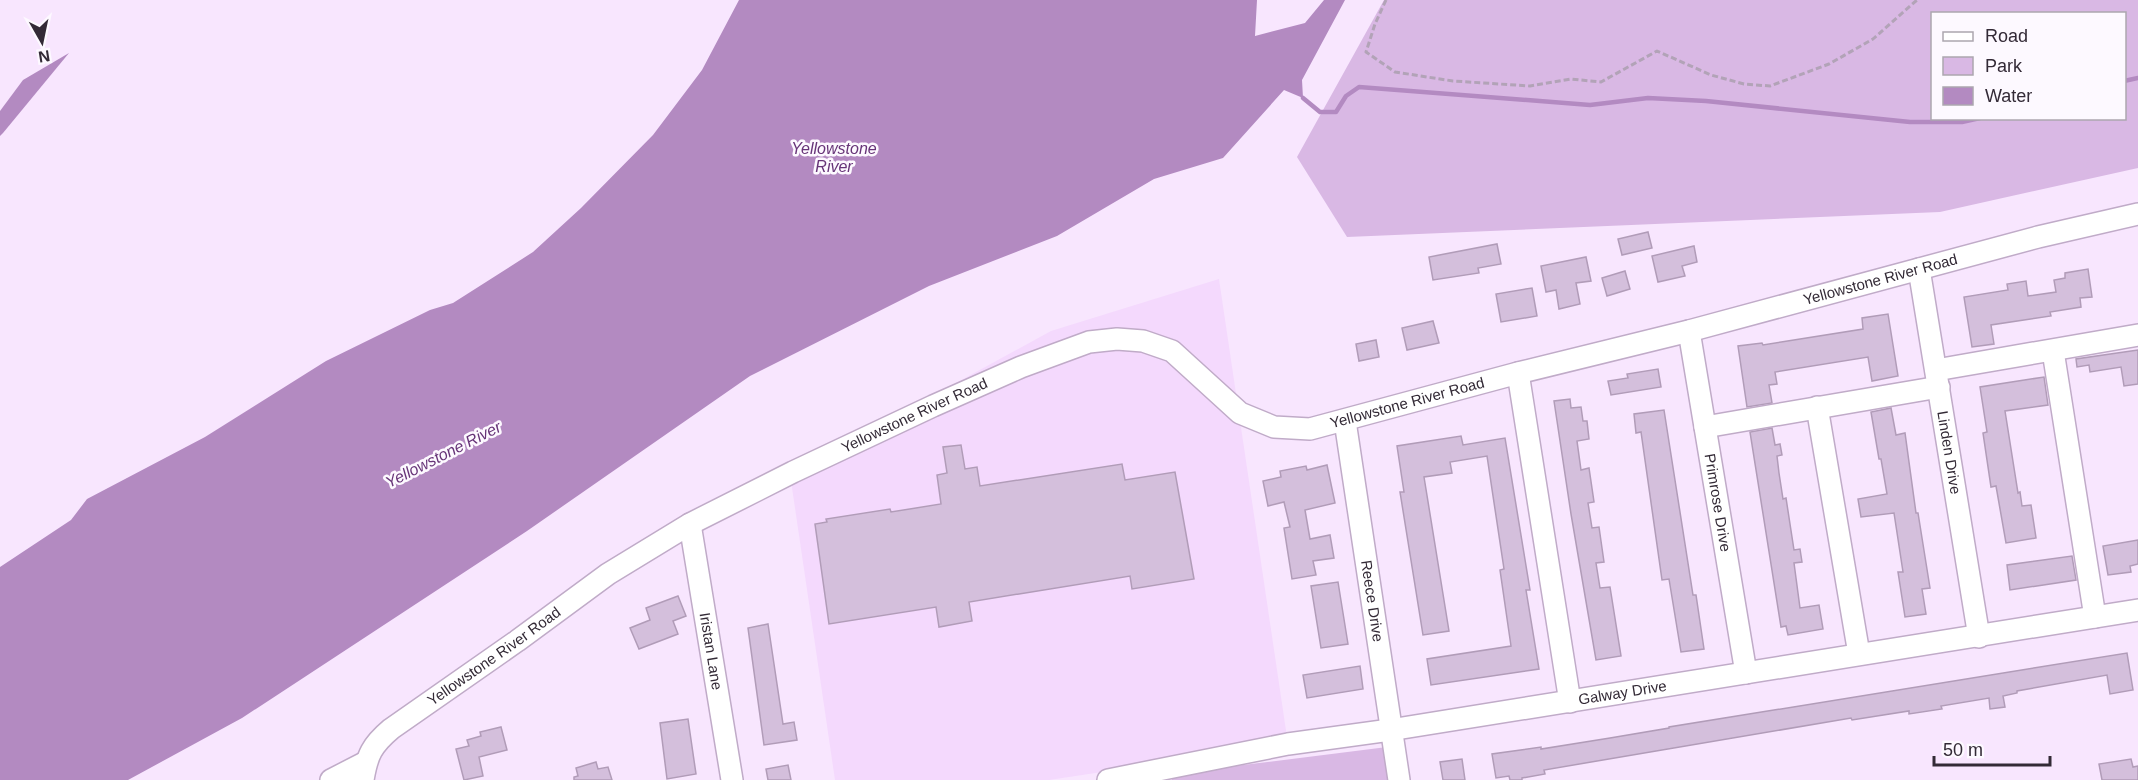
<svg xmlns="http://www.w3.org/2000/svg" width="2138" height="780" font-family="Helvetica,sans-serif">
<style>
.built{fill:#f4d9fd}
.green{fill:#d9b8e4;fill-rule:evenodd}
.water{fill:#b38ac1}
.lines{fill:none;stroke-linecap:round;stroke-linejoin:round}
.stream{stroke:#b38ac1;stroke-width:4.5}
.building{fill:#d4bfdc;stroke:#b19cb8;stroke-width:1.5}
.minor-casing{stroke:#c0abc8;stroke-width:24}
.path{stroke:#b2a3b7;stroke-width:3;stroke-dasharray:6 3;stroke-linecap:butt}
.minor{stroke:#fff;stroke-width:21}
.labels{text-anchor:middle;stroke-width:5;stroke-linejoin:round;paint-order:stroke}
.street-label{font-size:15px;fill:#332a36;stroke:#fdf9ff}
.water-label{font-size:16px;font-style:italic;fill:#673478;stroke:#fdf9ff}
</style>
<rect width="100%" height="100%" fill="#f8e6fe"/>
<polygon class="built" points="1219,279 1288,744 1049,780 835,780 790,474 1051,331"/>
<g class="green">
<path d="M1384,0h754v168l-198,44 -593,25 -50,-80zM1932,14h192v104h-192z"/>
<polygon points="1387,747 1392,780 1172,780 1171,774"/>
</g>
<g class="water">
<polygon points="739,0 1257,0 1255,36 1305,23 1324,0 1345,0 1302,80 1303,98 1284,90 1223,158 1154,179 1057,236 929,286 750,376 527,531 242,718 128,780 0,780 0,567 71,520 87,499 205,437 326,361 430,310 453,303 533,252 581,208 653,135 702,70"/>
<polygon points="69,53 3,133 0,136 0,111 23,80"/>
</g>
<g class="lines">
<g class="stream">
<polyline points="2124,81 2138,78"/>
<polyline points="1303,98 1320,112 1336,112 1346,96 1359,87 1590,105 1648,98 1706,101 1910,122 1962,122 1980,118"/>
</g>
</g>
<g class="building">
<polygon points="1648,232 1652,248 1622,255 1618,239"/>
<polygon points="1497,244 1501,264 1478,268 1479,273 1433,280 1429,257"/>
<polygon points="1694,246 1697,262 1682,266 1685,276 1658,282 1652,256"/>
<polygon points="1586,257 1591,281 1576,283 1580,304 1559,309 1556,290 1546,292 1541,266"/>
<polygon points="2088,269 2092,297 2080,298 2081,307 2050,312 2051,316 1991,325 1994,344 1972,347 1964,297 2008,290 2007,284 2026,281 2028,296 2056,292 2054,280 2065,278 2065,273"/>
<polygon points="1625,271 1630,289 1607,296 1602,278"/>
<polygon points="1532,288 1537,316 1501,322 1496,294"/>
<polygon points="1888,314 1898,376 1872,381 1868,357 1775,372 1777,384 1769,385 1772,403 1747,407 1738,346 1762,343 1763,345 1863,329 1862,318"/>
<polygon points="1433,321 1439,343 1407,350 1402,328"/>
<polygon points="1376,340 1379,357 1359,361 1356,344"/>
<polygon points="2138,350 2138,384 2124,386 2121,367 2090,372 2089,365 2077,367 2076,359"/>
<polygon points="1658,369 1661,387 1611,395 1608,381 1628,378 1627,374"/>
<polygon points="2044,377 2048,405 2005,411 2018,493 2020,492 2022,506 2031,505 2036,538 2006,543 1996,486 1991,487 1983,433 1987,432 1980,387"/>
<polygon points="1570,399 1571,408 1581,407 1583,421 1587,421 1589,439 1577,441 1581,470 1589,468 1594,502 1588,503 1592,528 1599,527 1604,562 1596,563 1600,588 1610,587 1621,656 1596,660 1571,514 1554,401"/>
<polygon points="1891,408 1896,435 1905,433 1916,513 1918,513 1930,588 1922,589 1926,614 1905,617 1898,572 1903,572 1894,513 1861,517 1858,499 1887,494 1881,459 1879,459 1871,412"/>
<polygon points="1664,410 1693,595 1696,595 1704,649 1681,652 1669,579 1662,580 1641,432 1636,433 1634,414"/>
<polygon points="1772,428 1775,445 1780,444 1782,455 1777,456 1779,473 1783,499 1786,498 1794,550 1800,549 1802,562 1794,563 1800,608 1819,605 1823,629 1788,635 1786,626 1781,627 1750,432"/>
<polygon points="1461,436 1463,445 1505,438 1530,590 1526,590 1539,669 1431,685 1427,659 1511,646 1500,570 1504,569 1487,456 1450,462 1452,473 1424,477 1449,631 1423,635 1400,492 1404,492 1397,446"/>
<polygon points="961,445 965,469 977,467 980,486 1122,464 1125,480 1175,472 1194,579 1132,589 1130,576 969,602 972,621 939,627 936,607 829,624 815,524 827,522 826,519 890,509 891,512 941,504 937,475 947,473 943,447"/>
<polygon points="1327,465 1335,503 1305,510 1310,539 1330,535 1334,558 1313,561 1316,575 1292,579 1284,528 1290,527 1284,502 1268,506 1263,481 1281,477 1280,471 1306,466 1307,470"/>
<polygon points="2138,540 2138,564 2130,566 2131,572 2108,575 2103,546"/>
<polygon points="2072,556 2076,580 2010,590 2007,565"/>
<polygon points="1338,582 1348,644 1321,648 1311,586"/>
<polygon points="678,596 686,616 673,621 678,634 639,649 630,628 650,620 646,608"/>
<polygon points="768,624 783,724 794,722 797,740 764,745 748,628"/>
<polygon points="2127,653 2133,690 2110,694 2107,675 2017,691 2017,693 2003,696 2005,707 1990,709 1989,698 1941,706 1942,709 1909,714 1909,711 1852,720 1851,718 1544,770 1545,774 1522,778 1522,780 1510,780 1509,776 1496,778 1492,754 1541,747 1541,749 1610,738 1669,728 1669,727"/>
<polygon points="1360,666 1363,689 1307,698 1303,675"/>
<polygon points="688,719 696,774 667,779 660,723"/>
<polygon points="501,727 507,750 479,757 483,776 464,780 456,749 469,746 467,740 481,736 480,732"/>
<polygon points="1462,759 1465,780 1443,780 1440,762"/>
<polygon points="2131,759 2133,767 2138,766 2138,780 2102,780 2099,764"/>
<polygon points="596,762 598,769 608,767 612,780 574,780 574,777 578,776 576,768"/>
<polygon points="788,765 791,780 768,780 766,769"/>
</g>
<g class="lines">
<defs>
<g id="minor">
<path id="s1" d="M1919,269l60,368"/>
<path id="s2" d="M1689,331l57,342"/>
<polyline points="2053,351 2095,617"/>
<polyline points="1936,370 2138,335"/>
<polyline points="1518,373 1570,702"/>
<polyline points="1817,407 1859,654"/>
<path id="s3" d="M1345,421l54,359"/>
<polyline points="1705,427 1939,387"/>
<path id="s4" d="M690,524l42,256"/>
<polyline points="331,780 366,762"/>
<path id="s5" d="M363,780c4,-25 9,-35 28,-51l126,-88 91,-67 82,-50 103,-52 140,-66 88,-39 68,-25 28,-3 26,2 29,10 68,62 34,14 36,2 208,-56 171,-42 349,-94 100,-23"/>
<path id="s6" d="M1108,780l180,-36 102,-14 748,-120"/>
</g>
</defs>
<use href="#minor" class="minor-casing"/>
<polyline class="path" points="1386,0 1375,24 1366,52 1395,72 1453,81 1530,86 1571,79 1601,82 1657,51 1711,75 1744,84 1770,86 1829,64 1873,39 1917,0"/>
<use href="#minor" class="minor"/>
</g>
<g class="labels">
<g class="street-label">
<text dy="5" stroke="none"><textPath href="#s5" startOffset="1701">Yellowstone River Road</textPath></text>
<text dy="5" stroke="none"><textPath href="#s5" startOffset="1212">Yellowstone River Road</textPath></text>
<text dy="5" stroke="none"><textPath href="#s5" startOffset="672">Yellowstone River Road</textPath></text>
<text dy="5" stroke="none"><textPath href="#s1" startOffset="186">Linden Drive</textPath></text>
<text dy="5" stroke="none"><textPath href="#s2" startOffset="174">Primrose Drive</textPath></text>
<text dy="5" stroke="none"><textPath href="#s3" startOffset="182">Reece Drive</textPath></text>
<text dy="5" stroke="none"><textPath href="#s4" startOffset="129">Iristan Lane</textPath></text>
<text dy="5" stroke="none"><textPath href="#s5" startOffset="186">Yellowstone River Road</textPath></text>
<text dy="5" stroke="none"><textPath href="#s6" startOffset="522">Galway Drive</textPath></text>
</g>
<g class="water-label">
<text x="834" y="154">Yellowstone<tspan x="834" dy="18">River</tspan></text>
<text transform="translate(443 454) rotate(-27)" y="6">Yellowstone River</text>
</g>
</g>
<rect x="1931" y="12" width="195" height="108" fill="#fdf9ff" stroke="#aca6af" stroke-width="1.5"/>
<rect x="1943" y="32" width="30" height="9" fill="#ffffff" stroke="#aca6af" stroke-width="1.5"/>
<text x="1985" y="42" font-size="18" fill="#332a36">Road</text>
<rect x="1943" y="57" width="30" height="18" fill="#d9b8e4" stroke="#aca6af" stroke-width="1.5"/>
<text x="1985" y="72" font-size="18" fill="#332a36">Park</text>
<rect x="1943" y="87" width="30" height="18" fill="#b38ac1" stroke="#aca6af" stroke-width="1.5"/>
<text x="1985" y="102" font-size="18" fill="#332a36">Water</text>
<g transform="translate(42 42) rotate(171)" stroke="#fdf9ff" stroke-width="4.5" paint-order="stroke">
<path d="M0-4.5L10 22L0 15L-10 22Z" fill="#332a36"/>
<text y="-9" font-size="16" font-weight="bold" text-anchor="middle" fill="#332a36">N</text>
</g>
<path d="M1934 756v9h116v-9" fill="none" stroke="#332a36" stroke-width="3"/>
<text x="1943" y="756" font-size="18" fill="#332a36" stroke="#fdf9ff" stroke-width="4.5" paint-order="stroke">50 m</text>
</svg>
